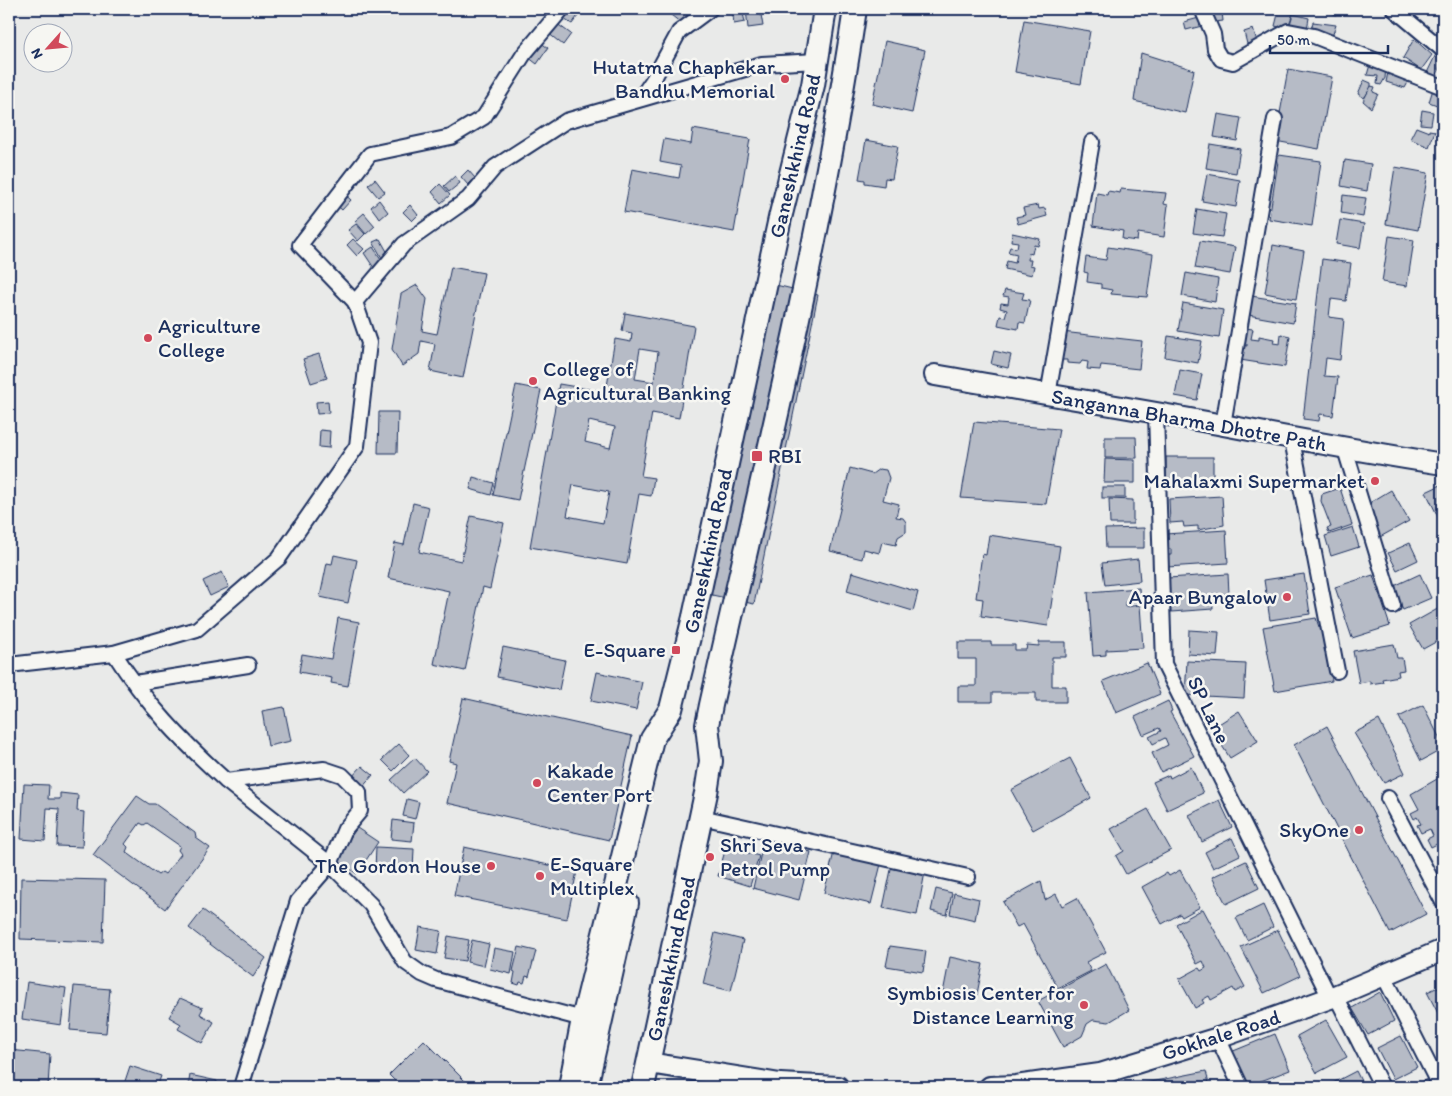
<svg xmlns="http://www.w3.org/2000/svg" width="1452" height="1096" font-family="Itim,sans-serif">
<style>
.building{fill:#b6bbc6;stroke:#1b2f5e;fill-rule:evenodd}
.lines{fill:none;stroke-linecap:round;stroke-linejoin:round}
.street-casing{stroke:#1b2f5e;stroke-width:18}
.secondary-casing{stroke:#1b2f5e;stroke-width:24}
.primary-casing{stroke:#1b2f5e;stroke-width:26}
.street{stroke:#f6f6f2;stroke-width:14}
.secondary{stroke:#f6f6f2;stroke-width:20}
.primary{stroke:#f6f6f2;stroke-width:22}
.poi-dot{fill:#d1495b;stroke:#f6f6f2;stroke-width:2}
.labels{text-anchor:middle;stroke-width:5;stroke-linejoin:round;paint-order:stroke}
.poi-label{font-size:21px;fill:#1b2f5e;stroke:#f6f6f2;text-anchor:end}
.street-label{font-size:21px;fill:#1b2f5e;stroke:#f6f6f2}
</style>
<rect width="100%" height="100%" fill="#e9eae9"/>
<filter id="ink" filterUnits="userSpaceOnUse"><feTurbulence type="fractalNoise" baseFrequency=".02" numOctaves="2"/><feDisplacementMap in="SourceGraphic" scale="10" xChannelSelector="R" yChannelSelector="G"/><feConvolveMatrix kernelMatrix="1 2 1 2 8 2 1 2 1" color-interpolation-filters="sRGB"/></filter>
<g filter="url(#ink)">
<g class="building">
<polygon points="566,9 583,9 572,24 560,17"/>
<polygon points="676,9 682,9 689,13 681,23 671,15"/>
<polygon points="732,9 742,9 745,22 734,24"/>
<polygon points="746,9 760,9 763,26 748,28"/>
<polygon points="1229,9 1245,9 1245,13"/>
<polygon points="1322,9 1339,9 1336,15"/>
<polygon points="1432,9 1443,9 1443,21"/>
<polygon points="1279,10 1293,14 1287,29 1275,26"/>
<polygon points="1222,12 1223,21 1208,23 1207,14"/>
<polygon points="1293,14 1309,18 1307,29 1290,24"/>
<polygon points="1199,18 1202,26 1186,30 1184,22"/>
<polygon points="1024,20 1090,31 1081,84 1015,72"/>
<polygon points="1313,22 1336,25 1332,37 1311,30"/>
<polygon points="556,23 571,34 563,45 548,33"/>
<polygon points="1253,29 1257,41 1247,44 1244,32"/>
<polygon points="1414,39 1432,55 1421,70 1403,58"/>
<polygon points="885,41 925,50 912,113 872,104"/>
<polygon points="540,42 548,48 537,64 528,57"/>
<polygon points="1141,53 1194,70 1185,113 1134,101"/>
<polygon points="1436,54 1443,57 1443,61 1435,79 1426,75"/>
<polygon points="1371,61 1386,66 1385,78 1381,85 1377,84 1378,76 1367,75"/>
<polygon points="1389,68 1411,77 1405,88 1386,82"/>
<polygon points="1288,69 1332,77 1319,149 1275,141"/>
<polygon points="1364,80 1371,83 1371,88 1364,98 1358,94"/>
<polygon points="1371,86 1375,87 1373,92 1378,94 1371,108 1363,101"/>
<polygon points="1433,89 1442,93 1437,105 1429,102"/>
<polygon points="1422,110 1433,112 1431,125 1420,124"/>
<polygon points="1218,114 1241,118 1237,141 1214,137"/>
<polygon points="1416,127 1429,132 1429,130 1435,131 1429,147 1410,139"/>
<polygon points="693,129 750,139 734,232 624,212 632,169 679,178 681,166 660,162 664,139 691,144"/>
<polygon points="866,140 898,146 892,179 885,178 884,186 865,183 865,180 859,179"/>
<polygon points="1210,144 1240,149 1236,173 1206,168"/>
<polygon points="1279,155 1321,161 1312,226 1269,219"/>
<polygon points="1345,160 1371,164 1367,191 1341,186"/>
<polygon points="1395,167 1428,173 1418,230 1386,224"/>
<polygon points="468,170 475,178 468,185 461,177"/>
<polygon points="1207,174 1240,180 1236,207 1202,201"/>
<polygon points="455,176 460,183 449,192 444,186"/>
<polygon points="375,179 385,192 378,197 368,185"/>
<polygon points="440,184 450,195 441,203 432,192"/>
<polygon points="1121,189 1166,193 1164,204 1168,205 1164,237 1138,233 1137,241 1122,239 1123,231 1093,226 1097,193 1107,195 1108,191 1120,193"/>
<polygon points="341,191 351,200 342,210 333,202"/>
<polygon points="1343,195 1366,198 1363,217 1341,213"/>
<polygon points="379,200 388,212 380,219 371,207"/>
<polygon points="410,205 418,215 412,221 403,212"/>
<polygon points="1038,205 1039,209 1045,208 1047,216 1018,224 1016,217 1025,215 1023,208"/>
<polygon points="1197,209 1226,214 1222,237 1193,233"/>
<polygon points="364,213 375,226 366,234 355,221"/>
<polygon points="1340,220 1364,224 1360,248 1336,244"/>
<polygon points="356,224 365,234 358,241 348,230"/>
<polygon points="1012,233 1040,239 1038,246 1034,245 1032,254 1029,253 1028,260 1031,260 1030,265 1034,266 1032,275 1005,269 1007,261 1015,263 1017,254 1008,252 1010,247 1017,248 1018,242 1011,241"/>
<polygon points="1389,236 1414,240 1407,286 1382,282"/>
<polygon points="353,239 364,249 357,256 347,245"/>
<polygon points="380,239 389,255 382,258 373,242"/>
<polygon points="1200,241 1235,247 1230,274 1195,268"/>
<polygon points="1273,245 1304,251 1296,299 1265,293"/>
<polygon points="373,247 383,262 374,268 364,253"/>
<polygon points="1108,247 1153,254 1147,297 1111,294 1112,290 1101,288 1101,284 1087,282 1088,273 1084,272 1086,257 1106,260"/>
<polygon points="1322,259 1351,263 1346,301 1331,299 1329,317 1344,319 1340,360 1326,358 1324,376 1338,377 1333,416 1320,414 1319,421 1303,419"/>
<polygon points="451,267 484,273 463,378 430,371 435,344 421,341 419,354 402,366 392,349 401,294 417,285 427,299 422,331 437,334"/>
<polygon points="1186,273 1218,279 1215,302 1182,296"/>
<polygon points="763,282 818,295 754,604 698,592"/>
<polygon points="1005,290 1024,293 1022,299 1030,300 1025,323 1019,322 1018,329 998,325 1000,316 1005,317 1007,310 1000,308 1001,303 1008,304 1009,297 1003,296"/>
<polygon points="1251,296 1296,303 1293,323 1248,315"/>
<polygon points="1183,303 1223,310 1219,338 1178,331"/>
<path d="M625,313l69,13 -15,92 -27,-5 -11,63 13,2 -3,18 -12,-2 -12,70 -97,-17 29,-163 47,8 9,-53 16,3 1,-9 -10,-2zM640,349l18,3 -4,30 -19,-3zM589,421l26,6 -5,21 -25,-6zM573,485l36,7 -6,31 -36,-7z"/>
<polygon points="1245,328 1253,329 1251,339 1259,340 1259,336 1274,339 1273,343 1280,344 1281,334 1290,336 1285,367 1240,360 1242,345 1247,346 1247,344 1242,343"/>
<polygon points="1062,332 1142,341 1139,369 1101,365 1100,370 1087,369 1088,362 1082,361 1080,364 1067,363 1067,360 1061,360"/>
<polygon points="1168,336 1202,341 1198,363 1165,357"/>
<polygon points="994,351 1011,355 1008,368 991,364"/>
<polygon points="319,354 327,378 311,383 303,359"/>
<polygon points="1180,370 1202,374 1197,400 1175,396"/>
<polygon points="516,385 541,390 518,500 493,495"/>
<polygon points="328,401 329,413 317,414 316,402"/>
<polygon points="379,412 398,412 397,453 378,453"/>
<polygon points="974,422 1059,429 1046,504 961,498"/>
<polygon points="320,430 330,431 329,448 319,447"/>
<polygon points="1105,437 1136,437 1137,458 1105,458"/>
<rect x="1166" y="457" width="47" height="27"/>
<polygon points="1105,459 1135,460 1135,483 1104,483"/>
<polygon points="850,468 872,474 879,469 886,470 889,478 883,500 899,504 896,517 903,518 906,522 906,532 898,537 896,545 882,542 879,553 864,549 862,559 830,551"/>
<polygon points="473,477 494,483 491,495 470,489"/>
<polygon points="1443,484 1443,527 1426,492"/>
<rect x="1102" y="487" width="23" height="11"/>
<polygon points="1340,488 1352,525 1329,533 1327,528 1331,527 1321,501 1322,494"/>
<polygon points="1391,490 1409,521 1380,537 1366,514 1366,505"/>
<polygon points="1222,496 1224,525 1198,530 1198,526 1184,527 1183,522 1170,523 1169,499"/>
<polygon points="1109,499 1133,500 1133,524 1110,524"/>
<polygon points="413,503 429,507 419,552 461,561 471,516 504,523 490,589 483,587 465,671 434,664 449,591 388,578 395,543 404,545"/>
<polygon points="1353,527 1359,547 1331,556 1325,536"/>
<polygon points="1144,528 1144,548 1106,548 1105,529"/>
<polygon points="1226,530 1228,563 1167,567 1167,555 1171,555 1171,549 1166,549 1165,534"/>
<polygon points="989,535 1060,546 1048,626 981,616 983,599 976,598 982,554 986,555"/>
<polygon points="1410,543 1418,560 1397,570 1388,553"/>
<polygon points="334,555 357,560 348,603 320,597 327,563 332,564"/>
<polygon points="1138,559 1140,581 1105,585 1102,563"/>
<polygon points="222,572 229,587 210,596 203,581"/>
<polygon points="852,572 918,592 913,611 847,591"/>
<polygon points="1228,574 1229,594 1212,595 1213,609 1171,612 1168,578"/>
<polygon points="1304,574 1310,614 1270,620 1264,580"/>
<polygon points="1420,574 1431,598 1403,610 1392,587"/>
<polygon points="1373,575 1390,626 1352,638 1335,587"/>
<polygon points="1139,588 1140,601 1125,602 1125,607 1140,605 1143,648 1106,650 1106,655 1093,656 1088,592"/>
<polygon points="1443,606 1443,638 1423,649 1409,625"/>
<polygon points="338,618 359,622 348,686 331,683 332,678 299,672 302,654 331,659"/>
<polygon points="1316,618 1319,627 1326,625 1332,681 1275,691 1263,627"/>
<polygon points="1189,630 1219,632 1217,656 1188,654"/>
<polygon points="958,642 991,642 991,645 1015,645 1015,650 1026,650 1027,645 1039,646 1039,642 1066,642 1066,657 1052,657 1052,686 1066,686 1066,702 1036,702 1036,693 992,693 992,702 958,702 958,686 976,686 976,659 958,659"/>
<polygon points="1394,644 1397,658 1402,658 1404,670 1398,671 1399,676 1382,679 1383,682 1370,684 1370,681 1359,683 1353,651"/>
<polygon points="503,647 565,660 559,690 497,677"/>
<polygon points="1187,661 1246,664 1244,698 1185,695"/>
<polygon points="1147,663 1160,694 1116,713 1103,681"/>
<polygon points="597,672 642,682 636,710 591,701"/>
<polygon points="463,698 632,736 609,840 447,803 456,763 449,761"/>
<polygon points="1168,701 1172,711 1170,712 1194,756 1161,772 1152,753 1168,745 1165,738 1153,744 1149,737 1161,731 1159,728 1143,735 1135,717"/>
<polygon points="1423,705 1443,745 1443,749 1421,761 1399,717"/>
<polygon points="284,707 291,741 268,746 262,711"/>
<polygon points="1239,711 1258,741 1230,758 1211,729"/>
<polygon points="1379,720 1405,773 1384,783 1354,733"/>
<polygon points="1327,726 1426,914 1390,933 1294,745"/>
<polygon points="399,744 409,755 393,771 382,760"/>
<polygon points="415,758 427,771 403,793 391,780"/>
<polygon points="1070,758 1091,798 1033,830 1011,790"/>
<polygon points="362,766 373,775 361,789 350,779"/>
<polygon points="1191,767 1203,793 1167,810 1153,782 1169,775 1170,778"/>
<polygon points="1437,779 1443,782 1443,841 1431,847 1427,839 1433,836 1430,829 1421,833 1417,825 1421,824 1417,817 1414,819 1411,813 1419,809 1411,794"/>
<polygon points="24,784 49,785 48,799 60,799 60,793 78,795 77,811 84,812 82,847 57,846 59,809 47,808 45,841 21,839"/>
<path d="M137,796l12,8h6l40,29 1,5 14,10 -45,61 -72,-54zM140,823l4,2 3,-2 33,23 -2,4 3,4 -16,20 -3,-2 -4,3 -32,-23 2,-5 -3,-3z"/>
<polygon points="407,799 419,802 415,819 403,816"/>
<polygon points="1219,800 1232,827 1202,842 1189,815"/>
<polygon points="1148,809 1171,850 1126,874 1116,856 1124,851 1111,829"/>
<polygon points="393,820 414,823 412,841 391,839"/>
<polygon points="357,828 378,842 357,874 335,859"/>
<polygon points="1232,838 1240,855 1213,868 1205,852"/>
<polygon points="764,840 811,852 799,900 753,888"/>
<polygon points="376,847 414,849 413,870 375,869"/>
<polygon points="464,847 577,871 567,919 454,896"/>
<polygon points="726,847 759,856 750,886 718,876"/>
<polygon points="834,852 881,864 871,904 824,893"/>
<polygon points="1246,861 1259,888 1226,904 1212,877"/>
<polygon points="892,865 925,872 917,915 883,908"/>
<polygon points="1443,869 1443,891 1434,874"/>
<polygon points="1180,870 1200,907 1182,917 1180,914 1162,924 1142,887 1167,873 1169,876"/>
<polygon points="21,878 105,880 103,942 20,939"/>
<polygon points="1041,881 1045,900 1056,894 1062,906 1077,898 1106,952 1086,962 1091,971 1058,988 1023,924 1017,927 1003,902"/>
<polygon points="936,889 952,893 947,915 931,911"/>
<polygon points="954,893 979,899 975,920 950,914"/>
<polygon points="1263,905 1273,927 1247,940 1236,918"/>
<polygon points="1203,909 1245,987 1235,992 1233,988 1211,1000 1209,996 1202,1000 1204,1003 1195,1008 1179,979 1199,968 1201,971 1206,968 1203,961 1197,964 1176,924"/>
<polygon points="203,910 266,958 253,977 189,928"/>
<polygon points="420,927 441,931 437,954 416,950"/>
<polygon points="1278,930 1300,976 1264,993 1241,947"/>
<polygon points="715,933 743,940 731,991 703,984"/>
<polygon points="448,936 469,940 465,961 444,958"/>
<polygon points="472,940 489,944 484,966 467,962"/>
<polygon points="890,946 926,951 923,972 886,966"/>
<polygon points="519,947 536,951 529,977 526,976 524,983 520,982 519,985 513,983 515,972 513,971"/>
<polygon points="494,948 515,952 511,974 490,969"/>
<polygon points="950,957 983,964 976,999 943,993"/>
<polygon points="1106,964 1129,1010 1109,1022 1093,1020 1087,1024 1082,1036 1063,1047 1038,1001"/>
<polygon points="27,982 66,988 61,1025 22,1019"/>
<polygon points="1443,985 1443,1023 1427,992"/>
<polygon points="74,986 110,989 106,1033 70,1030"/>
<polygon points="1380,992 1394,1021 1368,1035 1352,1008"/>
<polygon points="180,998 203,1008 200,1014 214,1022 202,1043 178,1029 181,1024 169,1017"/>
<polygon points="1326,1020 1347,1057 1317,1073 1297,1036"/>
<polygon points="1275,1034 1290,1070 1245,1087 1231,1052"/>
<polygon points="1401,1036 1417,1067 1393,1079 1377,1048"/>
<polygon points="424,1040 471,1087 401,1087 389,1075"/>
<polygon points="9,1050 50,1054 48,1087 9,1087"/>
<polygon points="130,1066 161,1076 157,1087 123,1087"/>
<polygon points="1206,1071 1210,1087 1146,1087 1145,1083"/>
<polygon points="1356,1071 1364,1087 1333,1087 1331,1084"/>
<polygon points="190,1075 217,1081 216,1087 188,1087"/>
<polygon points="1427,1079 1431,1087 1412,1087"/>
</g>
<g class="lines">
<defs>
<g id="street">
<polyline points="1202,9 1213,34 1215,49 1221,59 1233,62 1288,31 1314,36 1443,87"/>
<polyline points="1394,9 1443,50"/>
<polyline points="640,99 653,80 679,32 710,9"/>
<polyline points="355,302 300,245 370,154 451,137 484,117 524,54 562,9"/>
<polyline points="1048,395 1092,142"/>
<polyline points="1156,414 1164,664 1330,998"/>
<polyline points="1223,425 1275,119"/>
<polyline points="1292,440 1337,671"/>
<polyline points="1344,446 1393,606"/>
<polyline points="114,653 197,629 279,558 357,446 369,343 355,302 404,244 468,199 495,167 566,121 762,64 817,61"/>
<path d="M9,665l105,-12c33,52 67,87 112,128l98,-12 18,6 17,17 1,19 -15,18 -15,35 41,41 34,57 17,12 14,6 147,39"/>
<polyline points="135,683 248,665"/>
<polyline points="226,781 330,864 298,901 241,1087"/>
<polyline points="1388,798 1443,902"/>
<polyline points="701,817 968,877"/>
<polyline points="1384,976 1440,1087"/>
<polyline points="1336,996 1382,1087"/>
<polyline points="1218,1038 1241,1087"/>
</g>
<g id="secondary">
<path d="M935,375c96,17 192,32 288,50 73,14 147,28 220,39"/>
<polyline points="649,1063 780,1084 838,1087"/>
<polyline points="990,1087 1016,1086 1100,1074 1218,1038 1330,998 1443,950"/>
</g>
<g id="primary">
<polyline points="570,1087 583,1019 652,739 671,709 694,617 780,218 813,85 825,9"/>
<polyline points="586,1087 627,903"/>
<path d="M643,1087l63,-294 5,-32 -4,-36 4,-20c52,-232 109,-461 144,-696"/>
</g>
</defs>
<use href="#street" class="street-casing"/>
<use href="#secondary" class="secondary-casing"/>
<use href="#primary" class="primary-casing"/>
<use href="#street" class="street"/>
<use href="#secondary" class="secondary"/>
<use href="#primary" class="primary"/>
</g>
</g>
<g class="poi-dot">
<circle cx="785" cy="79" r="5"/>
<circle cx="148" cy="338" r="5"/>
<circle cx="533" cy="381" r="5"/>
<rect x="751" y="450" width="12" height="12" rx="2.5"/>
<circle cx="1375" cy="481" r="5"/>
<circle cx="1287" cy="597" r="5"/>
<rect x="671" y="645" width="10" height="10" rx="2.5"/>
<circle cx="537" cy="783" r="5"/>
<circle cx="1359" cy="830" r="5"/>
<circle cx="710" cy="857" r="5"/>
<circle cx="491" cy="866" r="5"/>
<circle cx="540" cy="876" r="5"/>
<circle cx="1084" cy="1005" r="5"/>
</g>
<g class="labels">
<g class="poi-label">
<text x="775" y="74">Hutatma Chaphekar<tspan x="775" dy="24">Bandhu Memorial</tspan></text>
<text x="158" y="333" text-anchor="start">Agriculture<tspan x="158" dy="24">College</tspan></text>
<text x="543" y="376" text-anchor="start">College of<tspan x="543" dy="24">Agricultural Banking</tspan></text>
<text x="768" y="463" text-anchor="start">RBI</text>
<text x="1365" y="488">Mahalaxmi Supermarket</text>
<text x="1277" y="604">Apaar Bungalow</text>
<text x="666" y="657">E-Square</text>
<text x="547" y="778" text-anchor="start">Kakade<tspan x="547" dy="24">Center Port</tspan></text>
<text x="1349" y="837">SkyOne</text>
<text x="720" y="852" text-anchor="start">Shri Seva<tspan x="720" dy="24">Petrol Pump</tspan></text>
<text x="550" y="871" text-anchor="start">E-Square<tspan x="550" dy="24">Multiplex</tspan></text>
<text x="481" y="873">The Gordon House</text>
<text x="1074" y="1000">Symbiosis Center for<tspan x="1074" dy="24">Distance Learning</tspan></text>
</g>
<g class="street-label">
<text transform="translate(795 156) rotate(-77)" y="7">Ganeshkhind Road</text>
<text transform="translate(1189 420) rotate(10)" y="7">Sanganna Bharma Dhotre Path</text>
<text transform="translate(708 551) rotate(-78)" y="7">Ganeshkhind Road</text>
<text transform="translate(1209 710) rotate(64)" y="7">SP Lane</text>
<text transform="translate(671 959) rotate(-78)" y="7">Ganeshkhind Road</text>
<text transform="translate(1221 1035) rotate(-18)" y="7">Gokhale Road</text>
</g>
</g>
<rect width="1452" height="1096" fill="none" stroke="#f6f6f2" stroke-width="30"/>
<rect x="15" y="15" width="1422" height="1066" fill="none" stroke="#1b2f5e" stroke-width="2" filter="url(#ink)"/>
<g transform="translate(48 48) rotate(243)"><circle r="24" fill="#f6f6f2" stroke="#9ea6b7"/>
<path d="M0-4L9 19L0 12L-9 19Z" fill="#d1495b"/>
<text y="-8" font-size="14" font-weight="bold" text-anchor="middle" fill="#1b2f5e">N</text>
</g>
<path d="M1270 45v8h118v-8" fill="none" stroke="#1b2f5e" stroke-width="2.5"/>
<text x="1277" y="45" font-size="15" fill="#1b2f5e" stroke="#f6f6f2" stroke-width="4" paint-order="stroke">50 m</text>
</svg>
